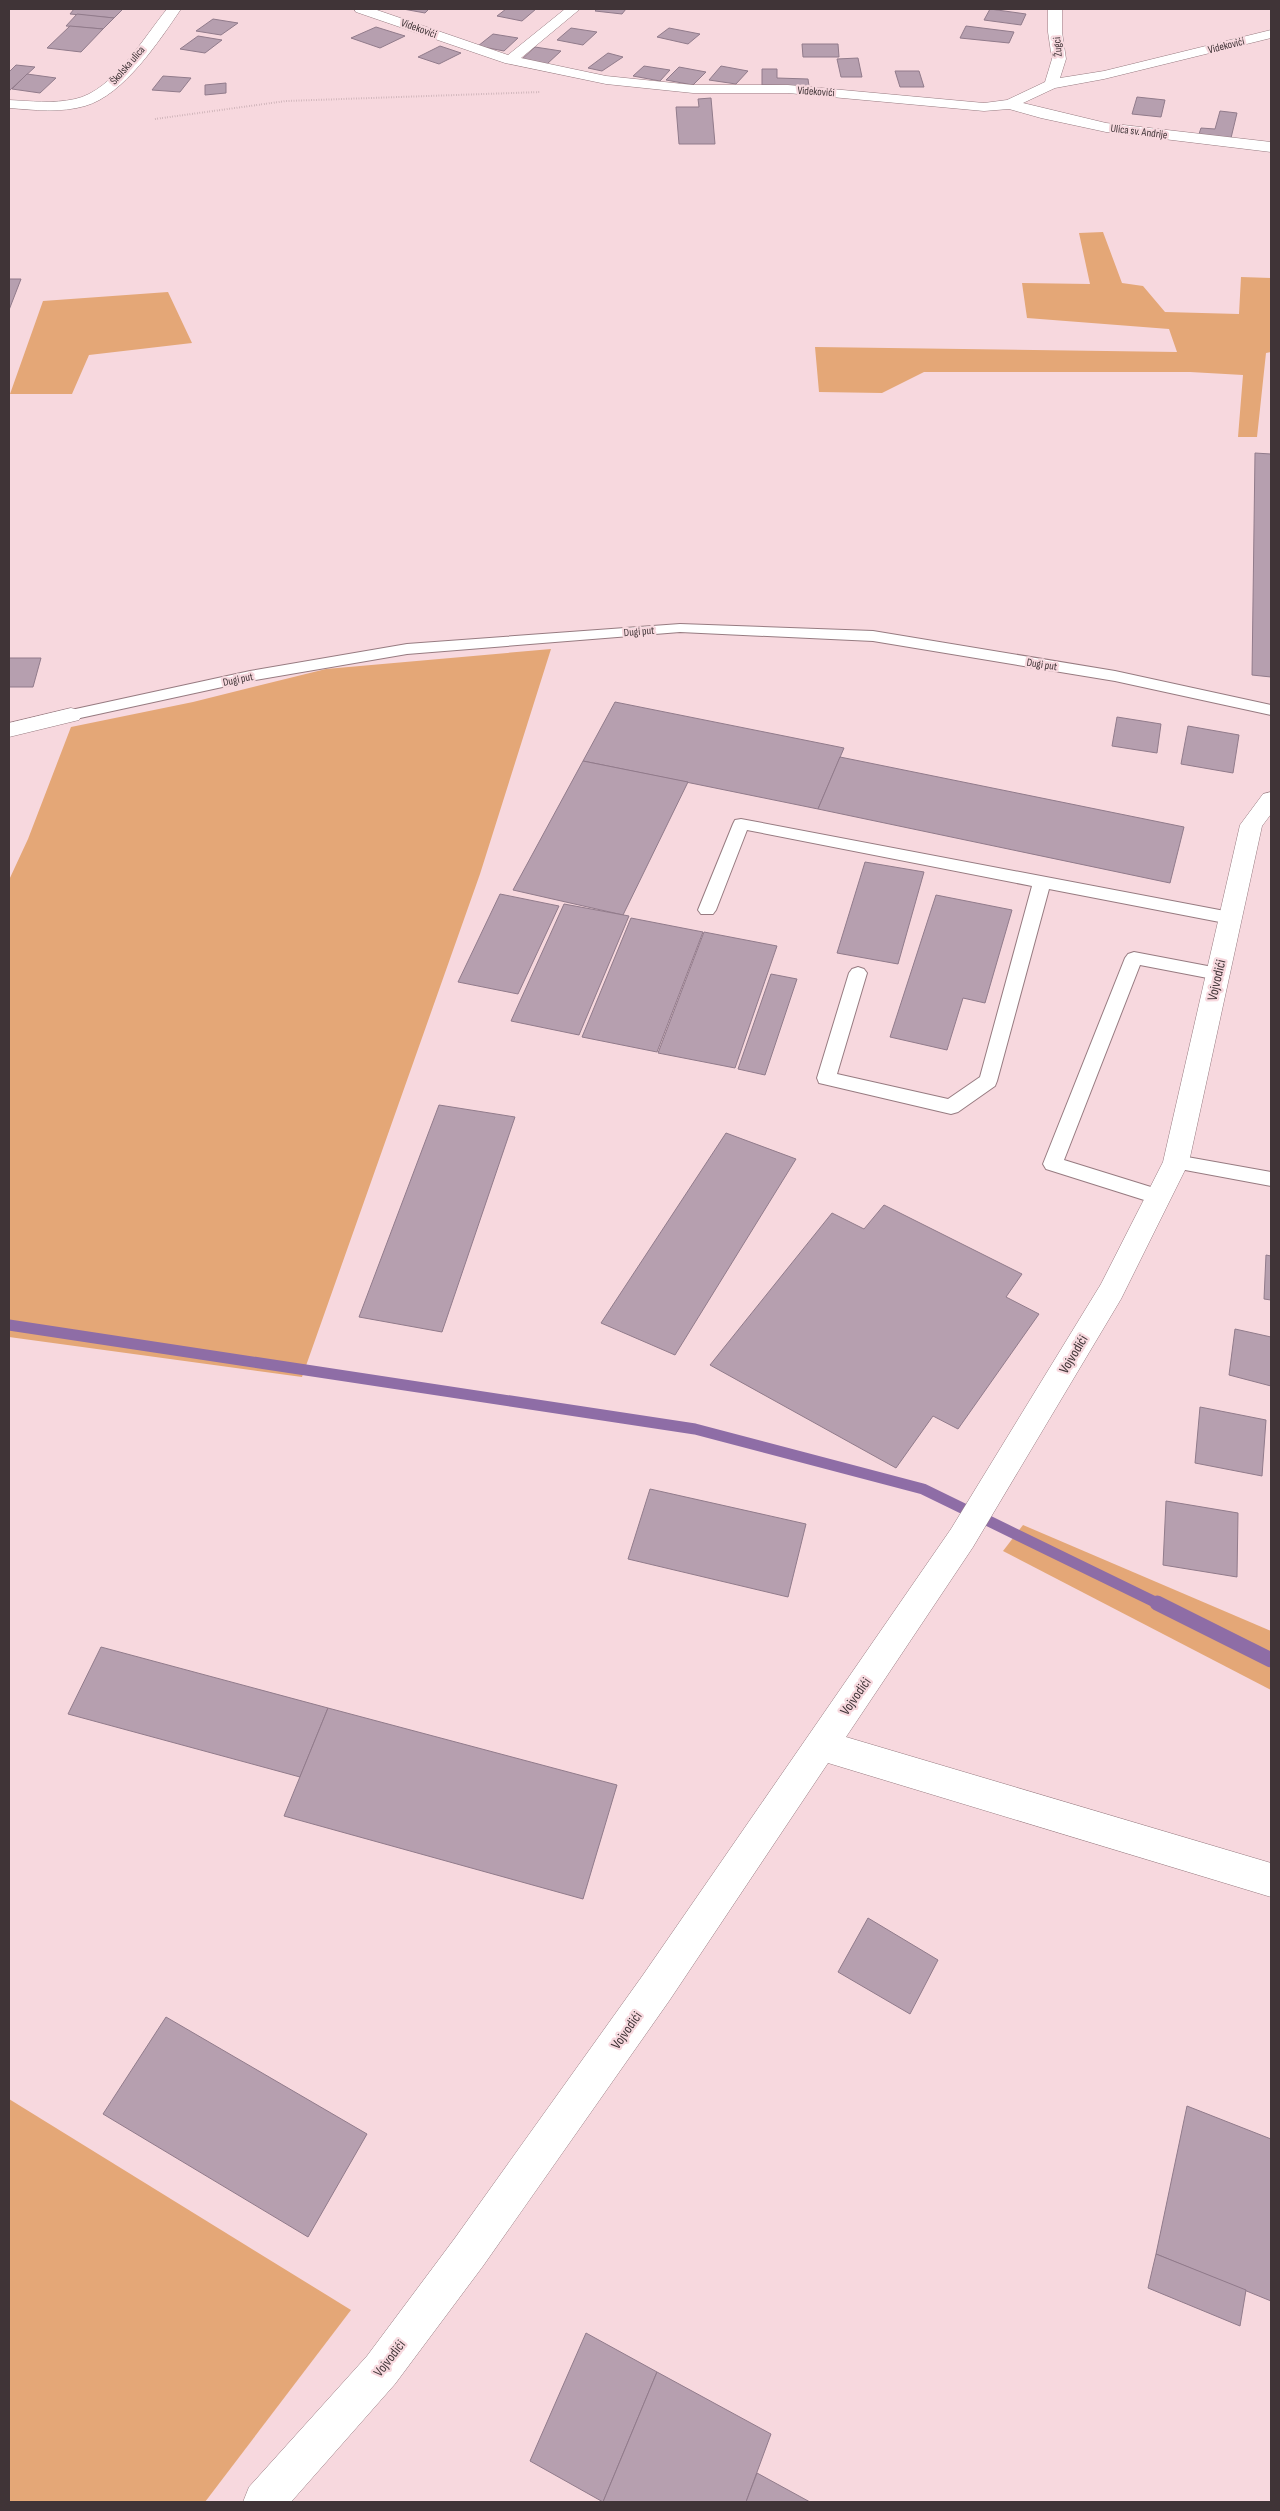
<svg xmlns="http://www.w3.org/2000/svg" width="1280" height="2511" font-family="'Sofia Sans Condensed',sans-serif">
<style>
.green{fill:#e4a777}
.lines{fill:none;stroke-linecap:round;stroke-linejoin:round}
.stream-far1{stroke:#8e6da6;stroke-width:11}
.stream{stroke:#8e6da6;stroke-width:15}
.building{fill:#b69faf;stroke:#917b8b}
.service-casing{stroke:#977b81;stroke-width:2}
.minor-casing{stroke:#977b81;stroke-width:1}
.path{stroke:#b0989d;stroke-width:2;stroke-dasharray:0.5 2;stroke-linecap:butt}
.service{fill:#fff;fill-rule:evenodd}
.minor{fill:#fff;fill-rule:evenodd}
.labels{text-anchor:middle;stroke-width:4.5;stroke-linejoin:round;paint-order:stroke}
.far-street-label{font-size:11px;fill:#403437;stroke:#f7d8de}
.street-label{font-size:14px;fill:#403437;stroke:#f7d8de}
</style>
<rect width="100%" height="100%" fill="#f7d8de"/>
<g class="green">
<polygon points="1103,232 1122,283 1143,286 1165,312 1239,314 1241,277 1271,278 1271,352 1266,353 1257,437 1238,437 1243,375 1190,372 924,372 882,393 819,392 815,347 1177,352 1169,329 1027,318 1022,283 1090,284 1079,233"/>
<polygon points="168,292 192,343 89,355 72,394 10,394 43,301"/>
<polygon points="551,649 480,874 302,1377 9,1337 9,880 28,839 71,727 193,702 326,669"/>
<polygon points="1023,1525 1271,1631 1271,1690 1003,1551"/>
<polygon points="9,2099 351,2310 205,2502 9,2502"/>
</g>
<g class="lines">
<polyline class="stream-far1" points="9,1325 695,1429 923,1489 1159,1604"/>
<polyline class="stream" points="1157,1603 1271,1660"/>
</g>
<g class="building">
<polygon points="74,9 123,9 114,18 70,14"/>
<polygon points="403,9 429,9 425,13"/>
<polygon points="506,9 536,9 522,21 497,16"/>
<polygon points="597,9 626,9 622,14 595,11"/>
<polygon points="990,9 1026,14 1021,25 984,20"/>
<polygon points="77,14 114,18 103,29 66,26"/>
<polygon points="213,19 238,23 221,35 196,31"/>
<polygon points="70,26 103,29 81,52 47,48"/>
<polygon points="966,26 1014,32 1009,43 960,38"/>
<polygon points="376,27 405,36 380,48 351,38"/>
<polygon points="571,28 597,32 583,45 557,40"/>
<polygon points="669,28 700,34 688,44 657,37"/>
<polygon points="493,34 518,38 504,51 478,46"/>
<polygon points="198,36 222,40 205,53 180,49"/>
<polygon points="802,44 838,44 839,57 803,57"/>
<polygon points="440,46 461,53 439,64 418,57"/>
<polygon points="535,47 561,51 547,64 521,60"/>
<polygon points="608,53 623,57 602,71 588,68"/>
<polygon points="858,58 862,77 841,77 837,59"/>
<polygon points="16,65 35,67 9,91 9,72"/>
<polygon points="644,66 670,70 660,81 633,76"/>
<polygon points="721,66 748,71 736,84 709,80"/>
<polygon points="679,67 706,72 693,85 666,80"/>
<polygon points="762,69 777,69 777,78 808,79 809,86 762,85"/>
<polygon points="895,71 919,71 924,87 900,87"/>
<polygon points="27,74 56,78 40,93 12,89"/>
<polygon points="163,76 191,78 180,92 152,90"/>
<polygon points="226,83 226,93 205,95 205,85"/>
<polygon points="1137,97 1165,100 1161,117 1132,114"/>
<polygon points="711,98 715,144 679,144 676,107 699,107 698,99"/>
<polygon points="1220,111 1237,113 1231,138 1199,134 1201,128 1215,129"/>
<polygon points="9,279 21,279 9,310"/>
<polygon points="1255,453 1271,454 1271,677 1252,675"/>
<polygon points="9,658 41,658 33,687 9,687"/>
<polygon points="615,702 844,748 818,809 583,761"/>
<polygon points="1117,717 1161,724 1157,753 1112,746"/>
<polygon points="1188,726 1239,735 1233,773 1181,764"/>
<polygon points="840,757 1184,827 1170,883 818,809"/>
<polygon points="583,761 688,782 623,915 513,890"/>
<polygon points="865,862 924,872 898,964 837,953"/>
<polygon points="500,894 559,906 518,994 458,982"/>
<polygon points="936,895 1012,910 985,1003 963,998 947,1050 890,1037"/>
<polygon points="564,904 629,916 579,1035 511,1021"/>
<polygon points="631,918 703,932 657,1052 582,1037"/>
<polygon points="704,932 777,946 735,1068 658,1053"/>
<polygon points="771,974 797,979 765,1075 738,1069"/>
<polygon points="439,1105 515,1117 442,1332 359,1317"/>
<polygon points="726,1133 796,1159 675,1355 601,1323"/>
<polygon points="884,1205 1022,1274 1006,1297 1039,1314 958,1429 933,1416 896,1468 710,1365 832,1213 864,1229"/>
<polygon points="1266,1255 1271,1256 1271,1300 1264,1299"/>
<polygon points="1235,1329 1271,1337 1271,1386 1229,1375"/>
<polygon points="1200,1407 1266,1420 1262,1476 1195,1463"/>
<polygon points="650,1489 806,1524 788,1597 628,1559"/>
<polygon points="1166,1501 1238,1513 1237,1577 1163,1565"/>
<polygon points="101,1647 328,1708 300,1777 68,1714"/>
<polygon points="328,1708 617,1785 583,1899 284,1816"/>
<polygon points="868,1918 938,1960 910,2014 838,1972"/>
<polygon points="166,2017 367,2134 308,2237 103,2114"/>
<polygon points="1187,2106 1271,2139 1271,2301 1156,2254"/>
<polygon points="1156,2254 1246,2290 1240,2326 1148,2288"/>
<polygon points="586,2333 657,2372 603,2502 530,2461"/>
<polygon points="657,2372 771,2434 746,2502 603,2502"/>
<polygon points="757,2473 810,2502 746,2502"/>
</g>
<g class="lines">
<defs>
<g id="service">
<polygon points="680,624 873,631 1115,671 1271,705 1271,715 1115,681 873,641 680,632 407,654 250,681 71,720 63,715 71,710 250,671 407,644"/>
<polygon points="741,819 1230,912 1236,914 1239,918 1236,922 1230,924 1049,889 997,1081 995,1086 958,1112 951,1114 819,1083 817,1078 849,973 852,969 858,967 864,969 867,973 837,1074 948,1099 980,1077 1032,886 747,830 716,910 713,914 701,914 698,910 733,824 735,820"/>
<polygon points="1134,952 1218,968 1224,970 1227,974 1224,978 1218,980 1140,965 1064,1160 1167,1192 1170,1197 1167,1202 1160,1205 1046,1169 1043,1164 1125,958 1128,954"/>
<polygon points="1176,1155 1271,1172 1271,1186 1169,1167 1166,1162 1169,1157"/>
</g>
<g id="minor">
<path d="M167,9h14c-22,32 -57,86 -96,97 -24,7 -51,4 -76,2v-8c21,1 44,4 66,-1 38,-8 69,-62 92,-90z"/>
<polygon points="354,9 374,9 508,55 565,9 580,9 521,58 606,76 693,85 788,85 984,103 1007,100 1045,82 1052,59 1048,32 1048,9 1062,9 1062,32 1066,59 1060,78 1104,71 1271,30 1271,38 1104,79 1055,88 1023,103 1106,123 1271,142 1271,152 1106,132 1041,118 1009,109 984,111 788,93 693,93 606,84 505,63 356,12"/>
<polygon points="71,708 79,710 82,715 79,720 9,737 9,723"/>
<polygon points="1271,792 1271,814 1262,826 1189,1162 1121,1299 973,1547 846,1737 1271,1863 1271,1897 828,1763 669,2001 483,2266 395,2384 291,2502 243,2502 249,2487 367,2356 455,2238 643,1975 951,1529 1101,1284 1163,1162 1240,825 1263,794"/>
</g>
</defs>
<use href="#service" class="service-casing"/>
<use href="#minor" class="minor-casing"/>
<polyline class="path" points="155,119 286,101 541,92"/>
<use href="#service" class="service"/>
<use href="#minor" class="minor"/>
</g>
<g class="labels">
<g class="far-street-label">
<text transform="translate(419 28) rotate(20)" y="4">Videkovići</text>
<text transform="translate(1226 45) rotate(-14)" y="4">Videkovići</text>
<text transform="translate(1057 47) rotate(-95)" y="4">Žugci</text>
<text transform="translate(127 65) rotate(-49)" y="4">Školska ulica</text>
<text transform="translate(816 91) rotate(4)" y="4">Videkovići</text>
<text transform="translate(1139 131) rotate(7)" y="4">Ulica sv. Andrije</text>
<text transform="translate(639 631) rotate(-5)" y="4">Dugi put</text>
<text transform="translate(1042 664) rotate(9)" y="4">Dugi put</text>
<text transform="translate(238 679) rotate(-12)" y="4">Dugi put</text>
</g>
<g class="street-label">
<text transform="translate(1216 980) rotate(-77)" y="5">Vojvodići</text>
<text transform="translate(1073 1354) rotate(-59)" y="5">Vojvodići</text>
<text transform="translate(855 1696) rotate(-55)" y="5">Vojvodići</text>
<text transform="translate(626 2030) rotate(-55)" y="5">Vojvodići</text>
<text transform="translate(389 2358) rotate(-52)" y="5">Vojvodići</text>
</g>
</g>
<rect width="1280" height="2511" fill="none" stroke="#403437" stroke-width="20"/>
</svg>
